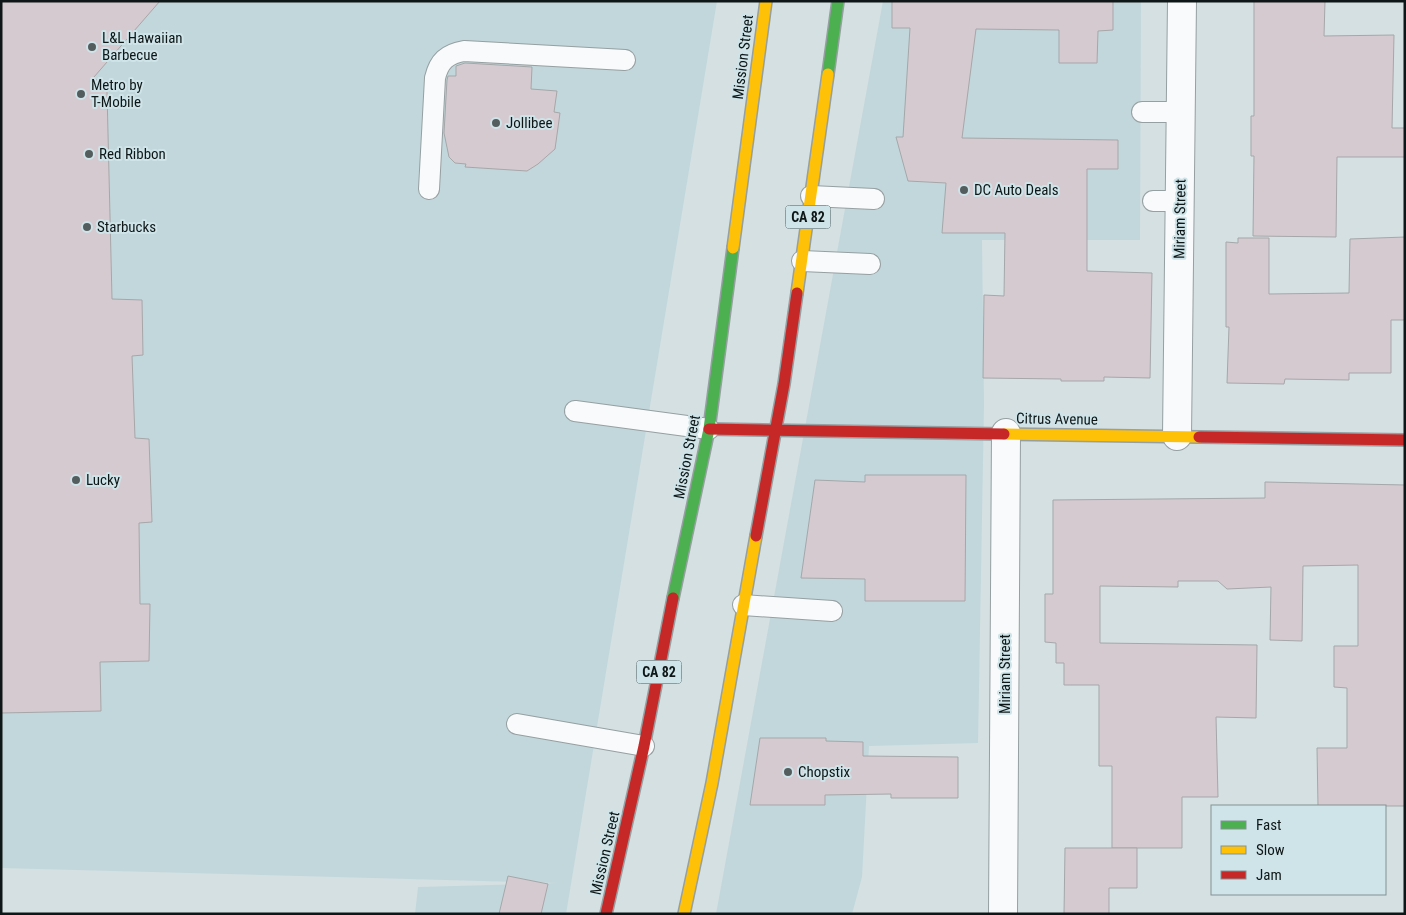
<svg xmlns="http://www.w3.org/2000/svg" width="1406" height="915" font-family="'Roboto Condensed',sans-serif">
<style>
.built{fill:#c2d7db}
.building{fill:#d6cad1;stroke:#a5a7a9}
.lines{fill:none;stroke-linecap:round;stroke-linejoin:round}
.lane-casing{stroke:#969fa1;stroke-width:22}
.street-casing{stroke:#969fa1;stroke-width:30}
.fast-casing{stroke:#969fa1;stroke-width:14}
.slow-casing{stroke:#969fa1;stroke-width:14}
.jam-casing{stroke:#969fa1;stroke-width:14}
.lane{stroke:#f9fafb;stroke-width:20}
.street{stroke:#f9fafb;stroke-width:28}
.fast{stroke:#4caf50;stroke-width:11}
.slow{stroke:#ffc107;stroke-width:11}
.jam{stroke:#c62828;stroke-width:11}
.poi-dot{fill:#545d5e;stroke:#cfe4e8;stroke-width:2}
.labels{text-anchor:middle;stroke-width:4;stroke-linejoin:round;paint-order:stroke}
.shield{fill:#cfe4e8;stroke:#485456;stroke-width:1}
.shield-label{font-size:14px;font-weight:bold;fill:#0e1617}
.poi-label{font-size:15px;fill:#0e1617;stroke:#cfe4e8;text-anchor:start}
.street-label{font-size:15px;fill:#0e1617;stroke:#cfe4e8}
</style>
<rect width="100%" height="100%" fill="#d5e0e2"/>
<g class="built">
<polygon points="1,1 717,1 566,914 415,914 418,887 559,883 1,868"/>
<polygon points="883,1 1141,1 1140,240 982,240 984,404 978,743 869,746 862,877 852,914 716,914"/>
</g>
<g class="building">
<polygon points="1,1 160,1 94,77 107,92 112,299 142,300 143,355 132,356 135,438 149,439 152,522 139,523 140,604 150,604 149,661 100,662 101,711 1,713"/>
<polygon points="892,1 1113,1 1113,30 1098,31 1097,63 1059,63 1059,30 976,29 962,138 1118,140 1118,169 1087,169 1087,271 1152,273 1150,378 1104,377 1104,381 1061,381 1061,379 983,378 984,295 1004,296 1005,233 942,233 946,183 908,181 896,137 903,137 910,28 892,28"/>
<polygon points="1254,1 1325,1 1324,36 1394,35 1392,128 1405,128 1405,157 1337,157 1336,237 1253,236 1254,156 1251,156 1251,116 1254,116"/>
<polygon points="465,63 532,67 531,89 557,91 554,112 560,113 555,149 538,164 527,171 465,167 466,164 455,163 449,157 444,133 447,80 448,76 456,76 456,66"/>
<polygon points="1405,237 1405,320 1391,320 1391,373 1349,373 1349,380 1285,379 1284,384 1227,383 1229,327 1226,327 1226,242 1238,243 1238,238 1269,238 1269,294 1349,293 1350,239"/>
<polygon points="865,475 966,475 965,601 865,601 865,579 801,578 815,480 865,482"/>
<polygon points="1265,482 1405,485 1405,806 1318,806 1317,748 1347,748 1347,688 1334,687 1334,646 1358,646 1358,565 1303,566 1302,641 1270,640 1271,587 1227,589 1218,581 1178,581 1178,587 1100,586 1100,643 1257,645 1256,718 1216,717 1218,797 1182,797 1182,848 1112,848 1112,766 1099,766 1099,685 1064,685 1064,663 1056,663 1056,643 1045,642 1045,594 1053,594 1053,500 1265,498"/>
<polygon points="760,738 826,738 826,741 863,742 863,756 958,757 958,798 891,798 891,794 825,795 825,805 750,805"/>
<polygon points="1065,848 1137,848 1137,888 1109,888 1109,914 1064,914"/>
<polygon points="508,876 548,884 541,914 499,914"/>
</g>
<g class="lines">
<defs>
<g id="lane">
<polyline points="1142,112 1181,112"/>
<path d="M429,189l6,-111c4,-17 12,-24 29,-27l161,9"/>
<polyline points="811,196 874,199"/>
<polyline points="1153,201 1180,201"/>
<polyline points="802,261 870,264"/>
<polyline points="575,411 709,429"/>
<polyline points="743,605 832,611"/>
<polyline points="517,724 644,746"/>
</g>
<g id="street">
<polyline points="1177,436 1182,1"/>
<polyline points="1003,914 1006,433"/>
</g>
<g id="fast">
<polyline points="828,74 838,1"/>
<polyline points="673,598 709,429 733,248"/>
</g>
<g id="slow">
<polyline points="733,248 766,1"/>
<polyline points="797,293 828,74"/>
<polyline points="1004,434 1199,437"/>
<polyline points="684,914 712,783 756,536"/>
</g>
<g id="jam">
<polyline points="709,429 1004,434"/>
<polyline points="1199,437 1405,440"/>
<polyline points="756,536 784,384 797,293"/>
<polyline points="606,914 644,746 673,598"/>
</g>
</defs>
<use href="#lane" class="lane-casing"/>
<use href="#street" class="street-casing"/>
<use href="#fast" class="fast-casing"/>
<use href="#slow" class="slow-casing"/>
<use href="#jam" class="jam-casing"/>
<use href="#lane" class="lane"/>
<use href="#street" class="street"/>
<use href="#fast" class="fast"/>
<use href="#slow" class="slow"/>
<use href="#jam" class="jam"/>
</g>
<g class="poi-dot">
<circle cx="92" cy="47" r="5"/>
<circle cx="81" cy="94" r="5"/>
<circle cx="496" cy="123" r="5"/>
<circle cx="89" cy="154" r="5"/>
<circle cx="964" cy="190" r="5"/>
<circle cx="87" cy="227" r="5"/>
<circle cx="76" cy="480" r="5"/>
<circle cx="788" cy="772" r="5"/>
</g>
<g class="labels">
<g class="shield">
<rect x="785.5" y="205.5" width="45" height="23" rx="4"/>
<rect x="636.5" y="660.5" width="45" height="23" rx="4"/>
</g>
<g class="shield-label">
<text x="808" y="222">CA 82</text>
<text x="659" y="677">CA 82</text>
</g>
<g class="poi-label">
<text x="102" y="43">L&amp;L Hawaiian<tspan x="102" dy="17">Barbecue</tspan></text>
<text x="91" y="90">Metro by<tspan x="91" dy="17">T-Mobile</tspan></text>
<text x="506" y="128">Jollibee</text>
<text x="99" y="159">Red Ribbon</text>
<text x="974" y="195">DC Auto Deals</text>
<text x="97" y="232">Starbucks</text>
<text x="86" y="485">Lucky</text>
<text x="798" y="777">Chopstix</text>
</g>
<g class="street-label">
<text transform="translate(743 57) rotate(-83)" y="5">Mission Street</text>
<text transform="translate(1180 219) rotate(-89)" y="5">Miriam Street</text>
<text transform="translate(1057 419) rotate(1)" y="5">Citrus Avenue</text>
<text transform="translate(687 457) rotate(-79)" y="5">Mission Street</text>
<text transform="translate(1005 674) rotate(-90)" y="5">Miriam Street</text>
<text transform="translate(605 853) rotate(-77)" y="5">Mission Street</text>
</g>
</g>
<rect width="1406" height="915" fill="none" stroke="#0e1617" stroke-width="5"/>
<rect x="1211" y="805" width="175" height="90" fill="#cfe4e8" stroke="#829294"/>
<rect x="1221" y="821" width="25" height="8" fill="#4caf50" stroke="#829294"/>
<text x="1256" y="830" font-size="15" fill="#0e1617">Fast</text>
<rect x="1221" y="846" width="25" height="8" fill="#ffc107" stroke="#829294"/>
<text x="1256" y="855" font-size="15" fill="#0e1617">Slow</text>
<rect x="1221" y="871" width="25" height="8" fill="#c62828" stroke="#829294"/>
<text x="1256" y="880" font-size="15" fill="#0e1617">Jam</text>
</svg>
